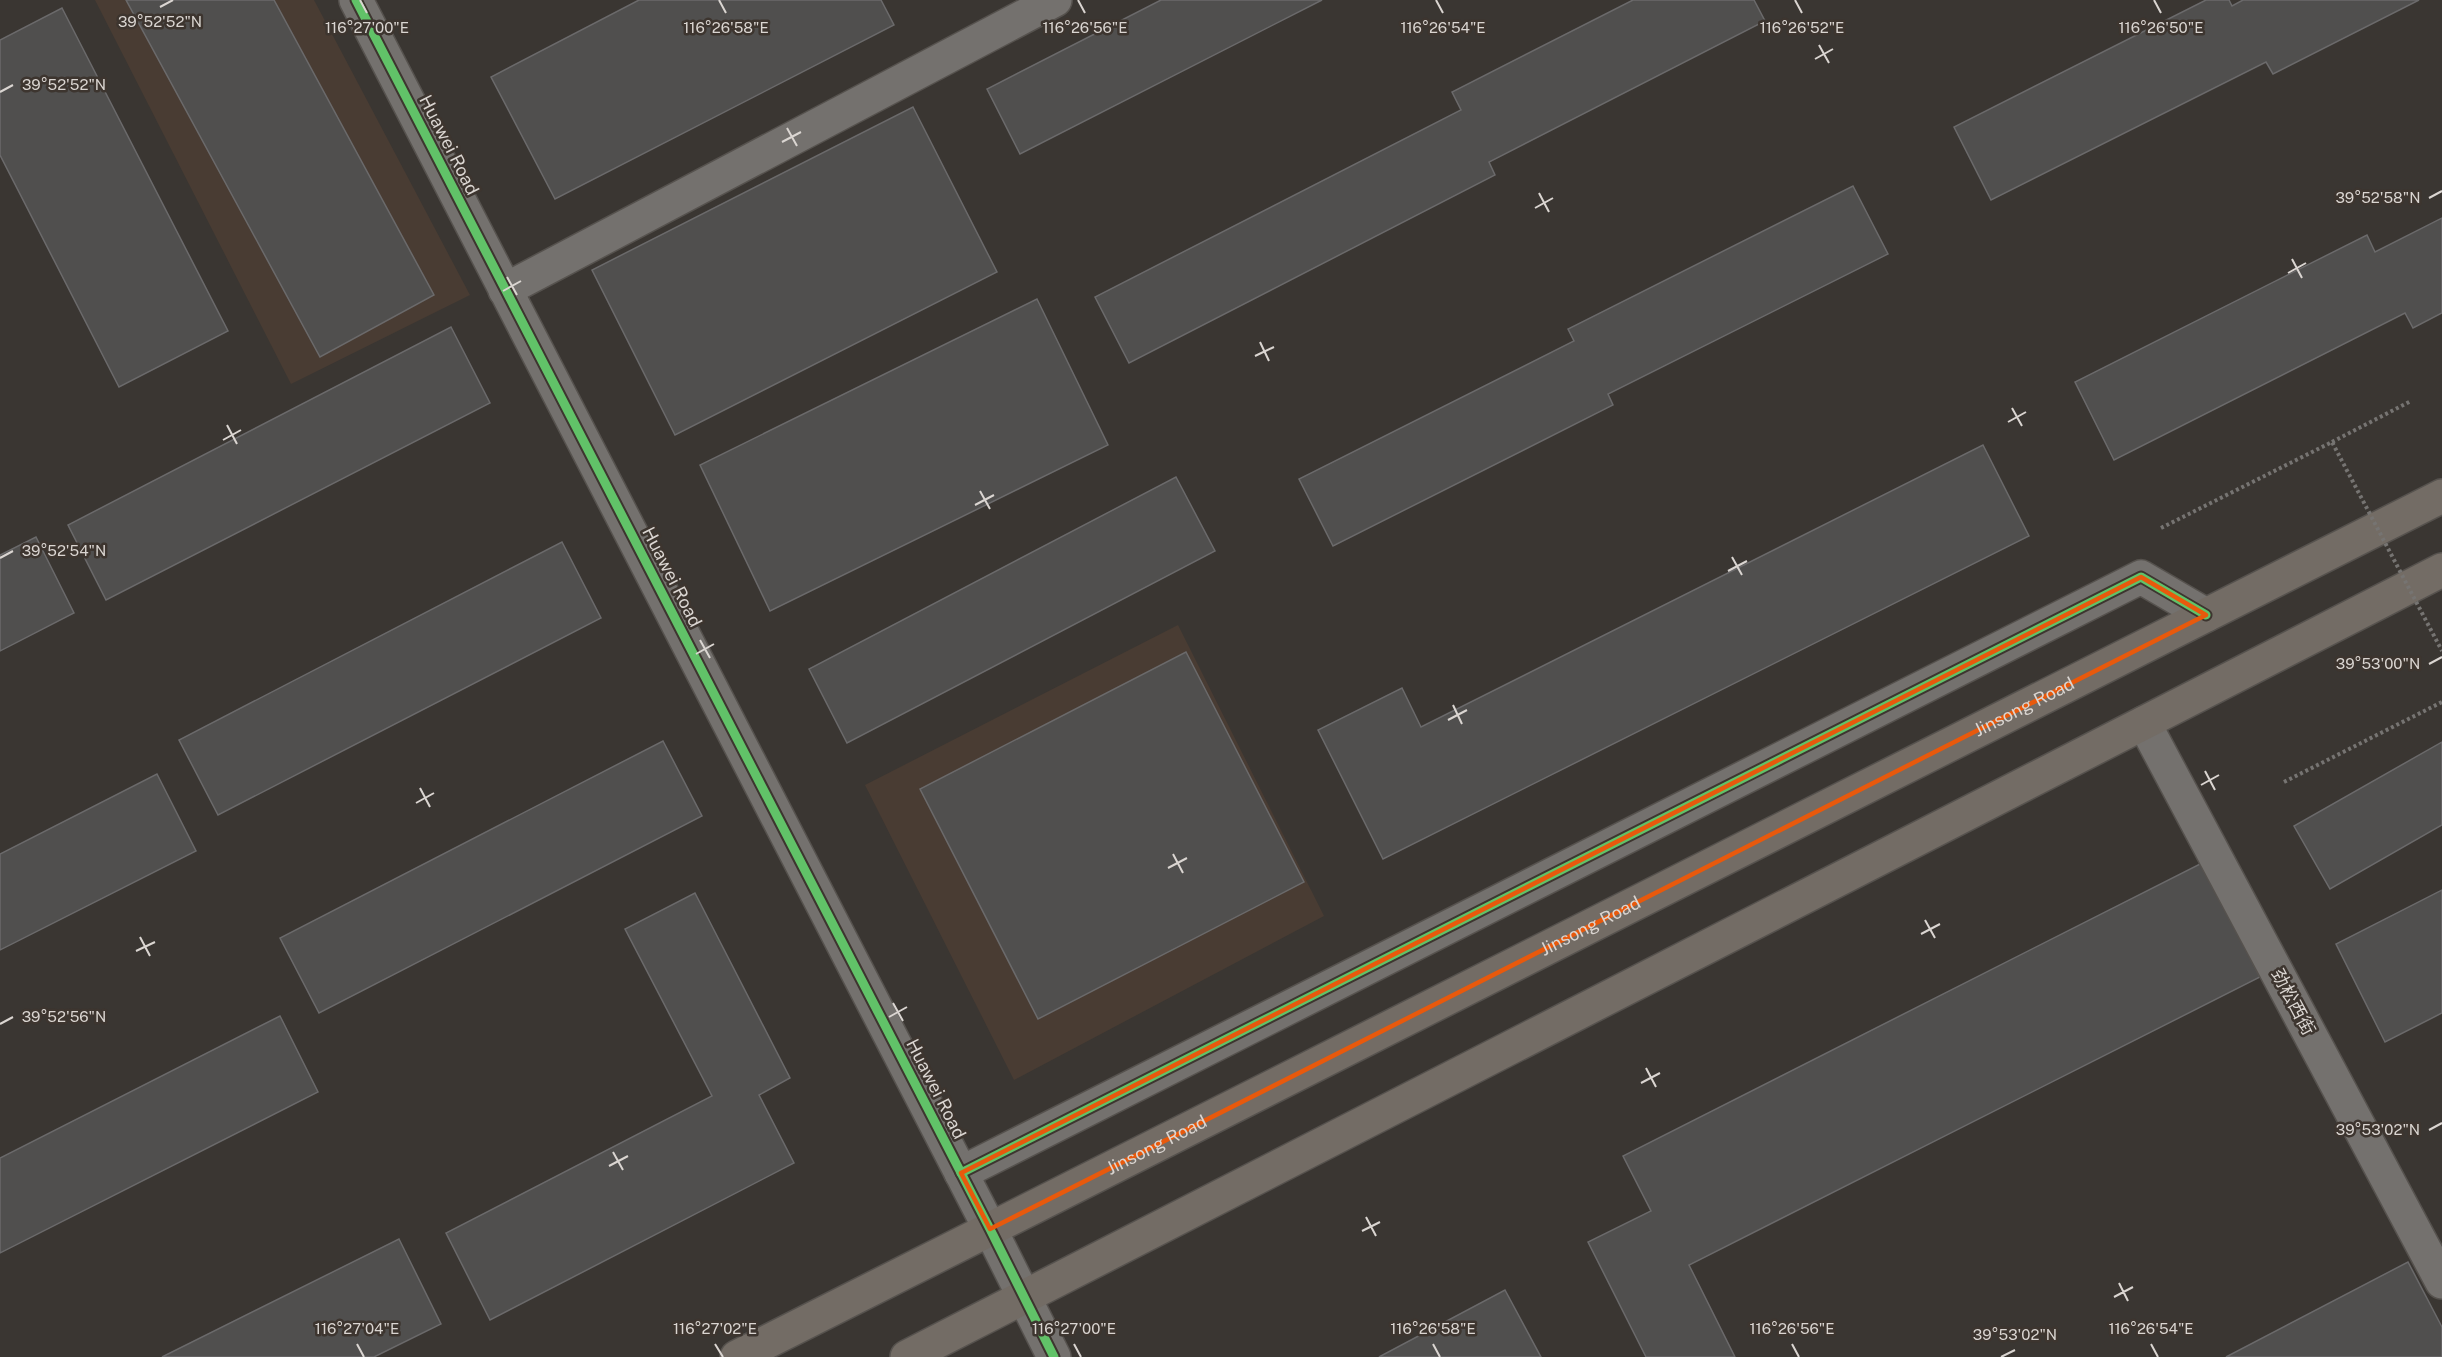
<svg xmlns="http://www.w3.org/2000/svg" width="2442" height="1357" font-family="'Public Sans','Noto Sans SC',sans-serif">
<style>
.built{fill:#493c33}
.building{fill:#504f4e;stroke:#6b6a6b;stroke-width:1.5}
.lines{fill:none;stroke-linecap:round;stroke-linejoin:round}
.minor-casing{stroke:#56524e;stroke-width:36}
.major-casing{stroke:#56524e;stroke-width:36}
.path{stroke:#767472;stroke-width:4;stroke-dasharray:3 3;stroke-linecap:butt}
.minor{stroke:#74716e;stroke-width:33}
.major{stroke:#736c65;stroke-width:33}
.path-bridge{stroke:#767472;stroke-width:4;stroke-dasharray:3 3;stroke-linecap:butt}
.cycleway-casing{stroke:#3d352f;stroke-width:13}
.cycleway{stroke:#61c268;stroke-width:9}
.marked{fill:none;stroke:#e8590c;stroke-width:4.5;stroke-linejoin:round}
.ticks{fill:none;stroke:#dad5d1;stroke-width:2}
.labels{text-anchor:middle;stroke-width:5;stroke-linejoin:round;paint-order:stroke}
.street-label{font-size:18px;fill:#dad5d1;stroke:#3d352f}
.ticks-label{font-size:15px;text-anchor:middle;fill:#dad5d1;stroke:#3d352f;stroke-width:5;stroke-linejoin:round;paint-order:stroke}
</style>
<rect width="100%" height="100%" fill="#3a3632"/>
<g class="built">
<polygon points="95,0 314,0 470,295 291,384"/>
<polygon points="1178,625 1324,916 1014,1080 865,785"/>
</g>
<g class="building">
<polygon points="126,0 274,0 434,295 320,357"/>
<polygon points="639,0 881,0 894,25 555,199 491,77"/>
<polygon points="1161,0 1322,0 1020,154 987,89"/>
<polygon points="1633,0 1754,0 1765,21 1489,162 1495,175 1129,363 1095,297 1461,110 1452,92"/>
<polygon points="2206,0 2229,0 2232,6 2243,0 2419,0 2273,74 2266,62 1991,200 1954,127"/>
<polygon points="62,8 228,331 119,387 0,155 0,40"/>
<polygon points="913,107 997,272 675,435 592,270"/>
<polygon points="1853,186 1888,254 1608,394 1613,405 1333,546 1299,479 1574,341 1568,329"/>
<polygon points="2442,218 2442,313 2413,328 2405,313 2114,460 2075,382 2367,235 2375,252"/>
<polygon points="1037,299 1108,445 770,611 700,465"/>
<polygon points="451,327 490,403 106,600 68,525"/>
<polygon points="1983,445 2029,536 1383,859 1318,730 1402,688 1421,727"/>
<polygon points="1176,477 1215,551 847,743 809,669"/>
<polygon points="36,537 74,613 0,651 0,555"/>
<polygon points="562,542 601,618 218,815 179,740"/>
<polygon points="1186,652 1304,882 1038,1019 920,789"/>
<polygon points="663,741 702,816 319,1013 280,938"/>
<polygon points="2442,742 2442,825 2330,889 2294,826"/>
<polygon points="157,774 196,851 0,950 0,854"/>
<polygon points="2202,863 2260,977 1689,1265 1735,1357 1646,1357 1588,1242 1651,1211 1623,1156"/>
<polygon points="2442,890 2442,1013 2385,1042 2336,944"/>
<polygon points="695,893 790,1078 759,1095 794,1163 490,1320 446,1233 712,1096 625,929"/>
<polygon points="280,1016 318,1092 0,1253 0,1158"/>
<polygon points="399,1239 441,1324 374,1357 162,1357"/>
<polygon points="2408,1262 2442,1327 2442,1357 2226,1357"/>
<polygon points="1505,1290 1541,1357 1379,1357"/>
</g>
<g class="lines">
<defs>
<g id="minor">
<polyline points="356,0 990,1229 1054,1357"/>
<polyline points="505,290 1055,0"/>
<polyline points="2144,723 2442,1282"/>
<polyline points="961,1173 2141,577 2206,615"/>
</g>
<g id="major">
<path id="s1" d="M737,1357l1705,-861"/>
<polyline points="907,1357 2442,570"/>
</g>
</defs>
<use href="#minor" class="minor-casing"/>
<use href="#major" class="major-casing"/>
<g class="path">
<polyline points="2332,442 2411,401"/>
<polyline points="2284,782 2442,702"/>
</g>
<use href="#minor" class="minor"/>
<use href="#major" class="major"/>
<polyline class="path-bridge" points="2161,528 2332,442 2442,651"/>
<defs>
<g id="cycleway">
<polyline points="356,0 990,1229 1054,1357"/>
<polyline points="961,1173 2141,577 2206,615"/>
</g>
</defs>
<use href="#cycleway" class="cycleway-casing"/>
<use href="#cycleway" class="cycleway"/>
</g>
<path class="marked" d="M2141,577l65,38 -1216,614 -29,-56z"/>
<path class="ticks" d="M360,0l7,13M719,0l7,13M1078,0l7,13M1436,0l7,13M1795,0l7,13M2154,0l7,13M160,7l13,-7M1819,45l10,18M1815,59l18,-10M0,92l13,-7M787,128l10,18M782,142l19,-10M1539,193l10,19M2429,198l13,-7M1535,208l18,-10M2292,259l10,19M2288,273l18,-10M507,277l10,18M503,291l18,-10M1260,342l9,19M1255,356l19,-9M2012,408l10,18M2008,422l18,-10M227,425l10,19M223,440l18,-10M980,491l10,18M975,505l19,-10M1732,557l10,18M0,558l13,-7M1728,571l19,-10M700,640l10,18M696,654l18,-10M2429,664l13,-7M1453,705l9,19M1448,720l19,-10M2205,771l10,19M2201,785l18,-10M420,788l10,19M416,803l18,-10M1173,854l10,19M1168,868l19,-10M1925,920l10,18M1921,934l19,-10M140,937l10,19M136,951l19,-9M893,1003l10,18M889,1017l18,-10M0,1024l13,-7M1646,1068l10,19M1641,1083l19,-10M2429,1130l13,-7M613,1152l10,18M609,1166l19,-10M1366,1217l10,19M1362,1231l18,-9M2119,1283l9,18M2114,1297l19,-10M357,1344l7,13M715,1344l8,13M1074,1344l7,13M1433,1344l7,13M1792,1344l7,13M2151,1344l7,13M2001,1357l14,-7"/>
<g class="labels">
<g class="street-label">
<text transform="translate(449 145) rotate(63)" y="6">Huawei Road</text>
<text transform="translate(672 577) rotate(63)" y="6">Huawei Road</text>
<text dy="6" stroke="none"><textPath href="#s1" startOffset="1442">Jinsong Road</textPath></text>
<text dy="6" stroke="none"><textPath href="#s1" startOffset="956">Jinsong Road</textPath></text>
<text transform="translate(2293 1002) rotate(62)" y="6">劲松西街</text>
<text transform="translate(936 1089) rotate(63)" y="6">Huawei Road</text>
<text dy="6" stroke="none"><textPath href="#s1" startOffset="470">Jinsong Road</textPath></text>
</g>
</g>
<g class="ticks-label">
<text x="160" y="27">39°52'52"N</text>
<text x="367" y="33">116°27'00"E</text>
<text x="726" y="33">116°26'58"E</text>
<text x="1085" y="33">116°26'56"E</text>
<text x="1443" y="33">116°26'54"E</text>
<text x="1802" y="33">116°26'52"E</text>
<text x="2161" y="33">116°26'50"E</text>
<text x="64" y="90">39°52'52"N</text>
<text x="2378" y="203">39°52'58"N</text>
<text x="64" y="556">39°52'54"N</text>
<text x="2378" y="669">39°53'00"N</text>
<text x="64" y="1022">39°52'56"N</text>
<text x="2378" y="1135">39°53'02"N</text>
<text x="357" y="1334">116°27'04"E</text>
<text x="715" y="1334">116°27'02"E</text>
<text x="1074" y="1334">116°27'00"E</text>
<text x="1433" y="1334">116°26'58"E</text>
<text x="1792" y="1334">116°26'56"E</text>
<text x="2151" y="1334">116°26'54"E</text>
<text x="2015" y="1340">39°53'02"N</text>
</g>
</svg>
